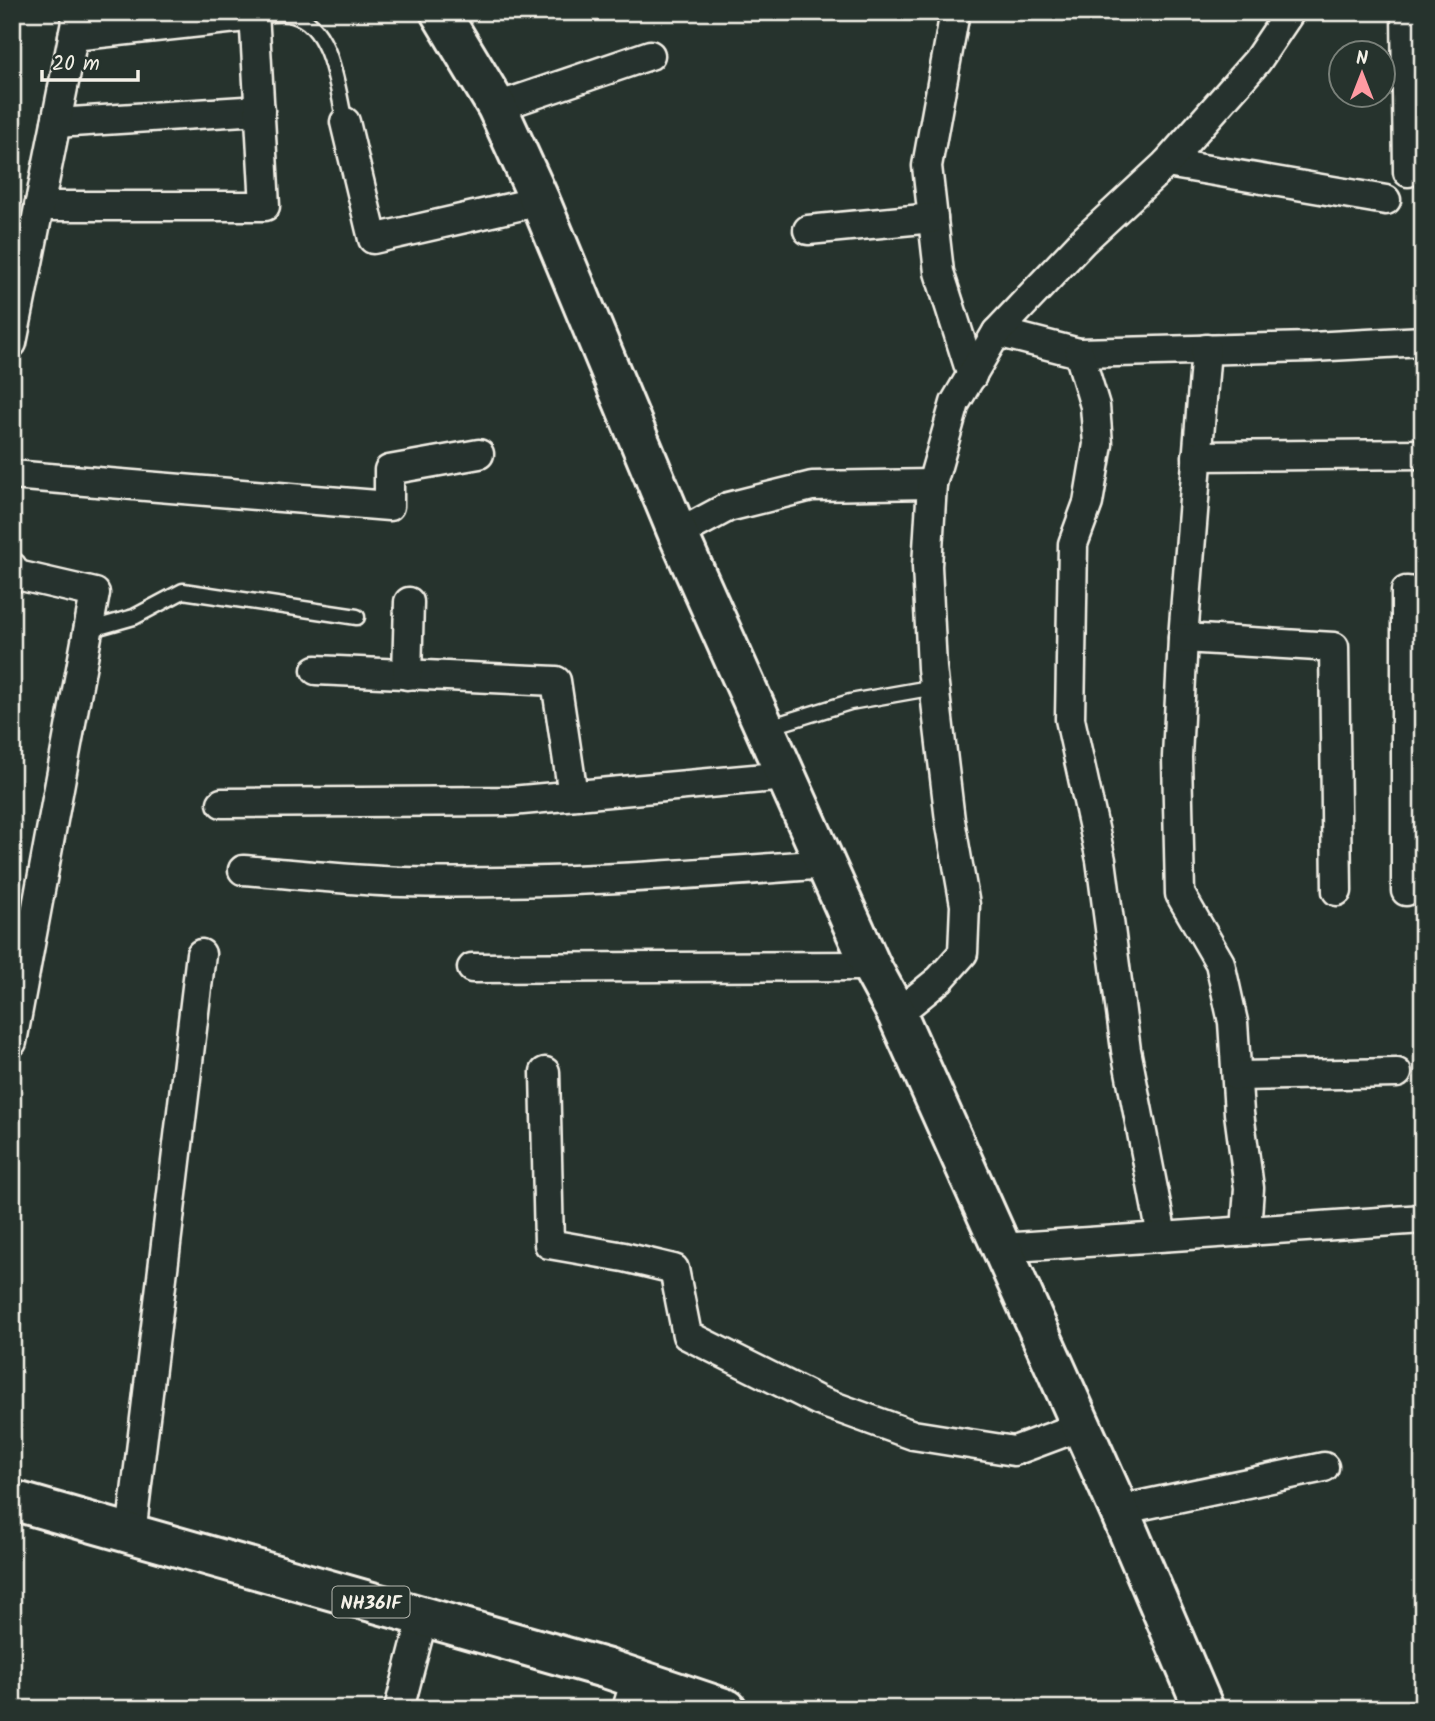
<svg xmlns="http://www.w3.org/2000/svg" width="1435" height="1721" font-family="Kalam,sans-serif">
<style>
.lines{fill:none;stroke-linecap:round;stroke-linejoin:round}
.lane-casing{stroke:#f4f1e8;stroke-width:19}
.street-casing{stroke:#f4f1e8;stroke-width:33}
.primary-casing{stroke:#f4f1e8;stroke-width:44}
.highway-casing{stroke:#f4f1e8;stroke-width:44}
.lane{stroke:#26332d;stroke-width:14}
.street{stroke:#26332d;stroke-width:28}
.primary{stroke:#26332d;stroke-width:38}
.highway{stroke:#26332d;stroke-width:38}
.labels{text-anchor:middle;stroke-width:7;stroke-linejoin:round;paint-order:stroke}
.shield{fill:#26332d;stroke:#b6b8b0;stroke-width:2}
.shield-label{font-size:19px;font-weight:bold;fill:#f4f1e8}
</style>
<rect width="100%" height="100%" fill="#26332d"/>
<filter id="ink" filterUnits="userSpaceOnUse"><feTurbulence type="fractalNoise" baseFrequency=".0143" numOctaves="2"/><feDisplacementMap in="SourceGraphic" scale="14" xChannelSelector="R" yChannelSelector="G"/><feConvolveMatrix kernelMatrix="1 2 1 2 8 2 1 2 1" color-interpolation-filters="sRGB"/></filter>
<g filter="url(#ink)">
<g class="lines">
<defs>
<g id="lane">
<path d="M255,16c12,-1 27,-4 38,-1 39,10 44,74 52,107"/>
<polyline points="88,630 134,617 183,591 357,617"/>
<polyline points="766,728 850,702 935,687"/>
</g>
<g id="street">
<polyline points="955,12 927,166 939,272 972,376"/>
<polyline points="1406,12 1408,172"/>
<polyline points="73,36 255,16"/>
<polyline points="497,107 650,55"/>
<polyline points="345,122 373,239 540,201"/>
<polyline points="56,123 260,110"/>
<polyline points="1167,163 1386,200"/>
<polyline points="39,206 265,206 254,12"/>
<polyline points="808,230 933,218"/>
<polyline points="997,332 1079,353 1311,347 1423,341"/>
<polyline points="12,343 78,12"/>
<polyline points="1206,349 1183,638 1177,757 1180,894 1220,963 1233,1022 1239,1113 1249,1188 1246,1231"/>
<polyline points="1079,353 1095,406 1098,444 1088,503 1073,544 1070,719 1101,860 1126,1050 1162,1236"/>
<polyline points="1197,456 1423,454"/>
<polyline points="12,475 389,506 389,470 479,454"/>
<polyline points="678,534 728,507 812,486 932,484"/>
<polyline points="12,567 17,575 95,593 12,1042"/>
<polyline points="1183,638 1334,647 1337,891"/>
<polyline points="316,670 556,681 573,795"/>
<polyline points="407,675 409,602"/>
<polyline points="222,803 511,801 786,776"/>
<path d="M243,870c53,4 106,10 159,12 141,3 282,-7 424,-18"/>
<polyline points="1406,891 1406,591 1423,593"/>
<polyline points="472,968 871,966"/>
<polyline points="897,1014 940,979 963,953 965,905 950,820 932,668 927,566 932,484 955,403 997,332 1083,241 1167,163 1257,61 1290,12"/>
<polyline points="545,1072 549,1244 624,1257 674,1269 687,1335 819,1401 913,1435 1014,1451 1081,1426"/>
<polyline points="1237,1076 1397,1073"/>
<polyline points="1000,1248 1423,1219"/>
<polyline points="1119,1510 1324,1467"/>
<polyline points="131,1534 201,954"/>
<polyline points="399,1709 423,1617"/>
<polyline points="627,1709 636,1679"/>
</g>
<polyline id="primary" points="440,12 497,107 540,201 678,534 871,966 897,1014 1119,1510 1204,1709"/>
<polyline id="highway" points="12,1500 608,1669 727,1709"/>
</defs>
<use href="#lane" class="lane-casing"/>
<use href="#street" class="street-casing"/>
<use href="#primary" class="primary-casing"/>
<use href="#highway" class="highway-casing"/>
<use href="#lane" class="lane"/>
<use href="#street" class="street"/>
<use href="#primary" class="primary"/>
<use href="#highway" class="highway"/>
</g>
</g>
<g class="labels">
<rect class="shield" x="332.5" y="1586.5" width="77" height="31" rx="5"/>
<g class="shield-label">
<text x="371" y="1609">NH361F</text>
</g>
</g>
<rect width="1435" height="1721" fill="none" stroke="#26332d" stroke-width="42"/>
<rect x="21" y="21" width="1393" height="1679" fill="none" stroke="#f4f1e8" stroke-width="2.5" filter="url(#ink)"/>
<g transform="translate(1362 74)"><circle r="33" fill="#26332d" stroke="#787f78" stroke-width="2"/>
<path d="M0-5L12 26L0 18L-12 26Z" fill="#ff9aa2"/>
<text y="-10" font-size="19" font-weight="bold" text-anchor="middle" fill="#f4f1e8">N</text>
</g>
<path d="M42 70v10h96v-10" fill="none" stroke="#f4f1e8" stroke-width="3.5"/>
<text x="52" y="70" font-size="21" fill="#f4f1e8" stroke="#26332d" stroke-width="5" paint-order="stroke">20 m</text>
</svg>
